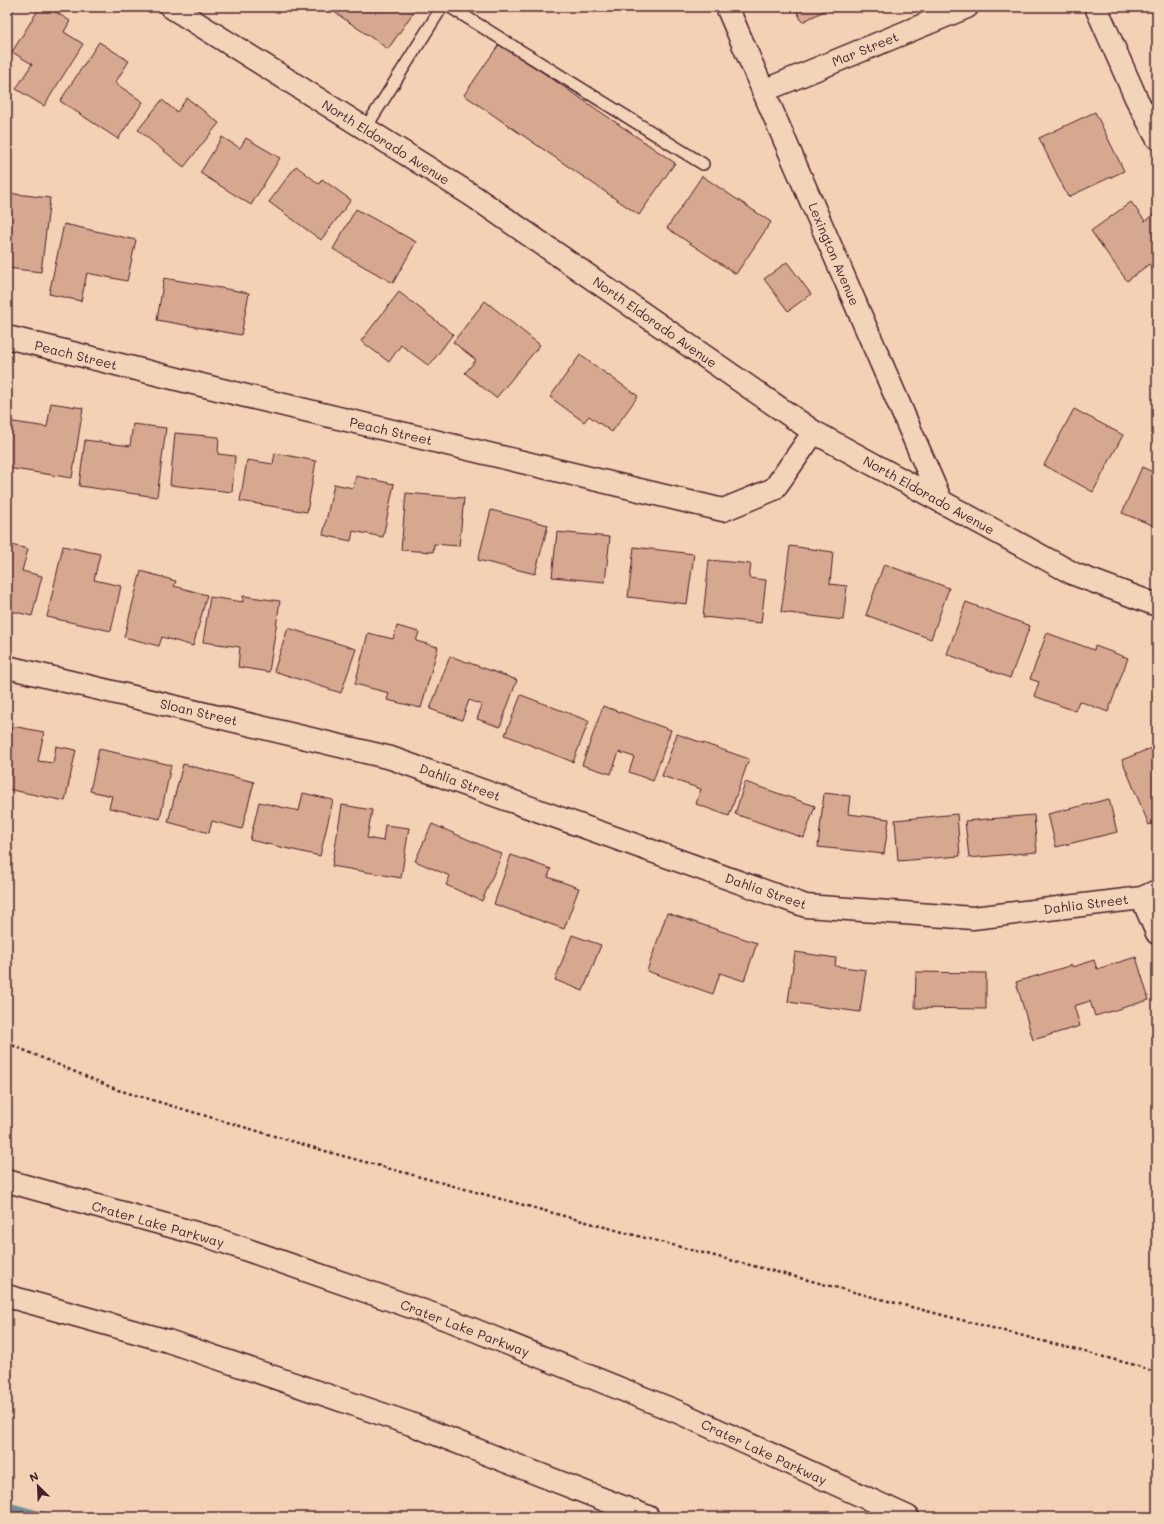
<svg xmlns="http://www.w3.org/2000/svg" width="1164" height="1524" font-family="Mali,sans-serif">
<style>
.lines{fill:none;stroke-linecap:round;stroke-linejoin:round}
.stream{stroke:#709098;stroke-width:8}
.building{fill:#d7a890;stroke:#4a1f2b}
.service-casing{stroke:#4a1f2b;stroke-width:14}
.minor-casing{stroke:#4a1f2b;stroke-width:25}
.tertiary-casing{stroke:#4a1f2b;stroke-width:25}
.primary-casing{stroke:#4a1f2b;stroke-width:25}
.path{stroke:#4a1f2b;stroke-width:2.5;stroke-dasharray:3 3;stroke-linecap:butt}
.service{stroke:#f2d4b8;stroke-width:11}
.minor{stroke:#f2d4b8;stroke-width:22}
.tertiary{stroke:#f2d4b8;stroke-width:22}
.primary{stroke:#f2d4b8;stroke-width:22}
.labels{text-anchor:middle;stroke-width:3;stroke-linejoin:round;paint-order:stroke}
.street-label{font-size:13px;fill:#4a1f2b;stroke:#f2d4b8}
</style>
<rect width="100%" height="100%" fill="#f4d1b4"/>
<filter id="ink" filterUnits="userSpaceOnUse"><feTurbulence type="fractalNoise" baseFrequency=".025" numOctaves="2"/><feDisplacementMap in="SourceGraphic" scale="8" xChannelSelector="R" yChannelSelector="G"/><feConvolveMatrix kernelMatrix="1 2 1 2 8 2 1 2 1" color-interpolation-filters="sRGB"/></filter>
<g filter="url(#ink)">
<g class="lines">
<polyline class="stream" points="7,1506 47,1517"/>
</g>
<g class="building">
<polygon points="7,7 15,7 7,25"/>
<polygon points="40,7 48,7 70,21 64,32 83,44 44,106 16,89 32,64 12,52"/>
<polygon points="327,7 417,7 388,49"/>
<polygon points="795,7 832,7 802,22"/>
<polygon points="99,42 129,61 115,83 143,102 118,139 60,101"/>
<polygon points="500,43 675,163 639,215 464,95"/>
<polygon points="187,98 219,123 184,167 138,130 162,100 177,112"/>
<polygon points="1095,112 1124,171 1068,197 1039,138"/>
<polygon points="222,137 240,148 246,138 280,158 251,205 200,173"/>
<polygon points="296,166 319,184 322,179 351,200 321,240 269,202"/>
<polygon points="702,176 771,222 736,274 667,228"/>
<polygon points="7,193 50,198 41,272 7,268"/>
<polygon points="1131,202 1145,221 1155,213 1157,216 1157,267 1153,270 1149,264 1127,281 1091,231"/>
<polygon points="356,209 416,242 393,283 333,249"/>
<polygon points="64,224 136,240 127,281 87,273 81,301 49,294"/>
<polygon points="787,262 811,294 788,311 764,279"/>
<polygon points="164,278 249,293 241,335 157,320"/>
<polygon points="399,292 453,334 429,366 401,345 389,362 361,341"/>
<polygon points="485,301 540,345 496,398 465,373 476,360 453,342"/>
<polygon points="580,355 638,396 612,432 589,416 584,422 550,397"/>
<polygon points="7,392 11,393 7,410"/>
<polygon points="51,403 83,408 72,478 7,468 7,421 47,427"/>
<polygon points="1074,409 1123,435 1093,492 1044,465"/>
<polygon points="133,424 166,428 157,497 79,486 85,440 130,446"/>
<polygon points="175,433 219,437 218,454 235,456 232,492 170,485"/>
<polygon points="275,453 316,461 307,512 240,501 247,460 273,464"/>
<polygon points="1142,467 1157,474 1157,527 1122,513"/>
<polygon points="356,476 394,484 383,537 353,531 351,541 323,535 334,484 353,488"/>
<polygon points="406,493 464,498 459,546 434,544 433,552 401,550"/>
<polygon points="491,510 548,525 535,574 478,560"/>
<polygon points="557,532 610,537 605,582 552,577"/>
<polygon points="7,544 28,549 22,571 42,576 32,616 7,610"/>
<polygon points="63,546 100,554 94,580 121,586 111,631 47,617"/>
<polygon points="790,546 833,552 830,584 847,586 843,620 781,612"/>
<polygon points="634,547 694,554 687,604 628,597"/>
<polygon points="709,560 751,564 749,578 766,580 761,623 703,617"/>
<polygon points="884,564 949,588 931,639 866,615"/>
<polygon points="141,571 176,581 174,586 207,595 193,646 162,637 159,646 124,637"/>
<polygon points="243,596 280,601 269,672 238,667 240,647 203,642 210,597 243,602"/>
<polygon points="966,602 1030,626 1010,678 947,654"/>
<polygon points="397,626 419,632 416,641 438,647 421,708 387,700 389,693 355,684 368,633 393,639"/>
<polygon points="288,628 356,649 341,693 274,671"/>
<polygon points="1047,633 1094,650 1095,646 1128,658 1108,712 1079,701 1075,711 1034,696 1039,682 1030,679"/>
<polygon points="450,656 517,680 500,727 477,719 482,705 469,700 462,720 430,709"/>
<polygon points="521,695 589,721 573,762 505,735"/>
<polygon points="603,706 671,730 653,781 629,772 634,757 619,752 611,774 582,765"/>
<polygon points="12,726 44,732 38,761 53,763 56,746 76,750 65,801 7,789 7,751"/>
<polygon points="677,734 749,759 729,816 696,804 701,789 662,776"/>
<polygon points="1156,746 1157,821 1149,825 1122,760"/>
<polygon points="99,749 171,765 160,819 109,808 112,796 90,791"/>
<polygon points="183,764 254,782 242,829 212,821 209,833 168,822"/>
<polygon points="745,782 815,806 804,838 735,814"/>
<polygon points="303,793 333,800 320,856 250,840 259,802 299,811"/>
<polygon points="824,793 850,796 848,814 889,819 884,854 818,847"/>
<polygon points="1109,799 1117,832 1056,847 1048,814"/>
<polygon points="342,805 372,810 367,838 383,841 385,825 409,828 401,878 332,866"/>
<polygon points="957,814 960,856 898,861 895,820"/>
<polygon points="1034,815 1037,852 969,858 965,821"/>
<polygon points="432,824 502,854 482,901 446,885 450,876 415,861"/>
<polygon points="511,855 551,869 548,877 579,888 564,929 494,904"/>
<polygon points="667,913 757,943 744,981 720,973 713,994 647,971"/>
<polygon points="572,935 601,945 583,991 555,980"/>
<polygon points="795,952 836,958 835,966 866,970 860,1012 788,1002"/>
<polygon points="1136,957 1149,1000 1095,1016 1090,1001 1074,1006 1080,1026 1033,1040 1016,982 1072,965 1073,967 1094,960 1097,969"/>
<polygon points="916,972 986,973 986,1009 915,1008"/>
</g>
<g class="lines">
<defs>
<g id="service">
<polyline points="450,7 703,164"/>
<polyline points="365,129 442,7"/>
</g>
<g id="minor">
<polyline points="727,7 941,501"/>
<polyline points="1096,7 1136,98 1157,138"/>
<polyline points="763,91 967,7"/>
<polyline points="7,337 242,395 723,510 774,489 814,432"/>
<polyline points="7,667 391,758 806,906 973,918 1142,898 1157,891"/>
<polyline points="1142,898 1157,933"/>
</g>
<polyline id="tertiary" points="171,7 473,196 814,432 1074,574 1157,605"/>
<g id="primary">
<polyline points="7,1181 210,1237 452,1321 678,1412 908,1517"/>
<polyline points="7,1296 168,1341 411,1424 648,1517"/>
</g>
</defs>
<use href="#service" class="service-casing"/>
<use href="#minor" class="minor-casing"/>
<use href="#tertiary" class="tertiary-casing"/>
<use href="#primary" class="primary-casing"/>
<polyline class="path" points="7,1043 118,1090 332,1153 634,1235 1135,1365 1157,1373"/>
<use href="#service" class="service"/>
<use href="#minor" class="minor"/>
<use href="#tertiary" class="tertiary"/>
<use href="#primary" class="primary"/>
</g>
</g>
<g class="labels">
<g class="street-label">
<text transform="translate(865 49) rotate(-22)" y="5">Mar Street</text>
<text transform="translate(386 142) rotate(32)" y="5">North Eldorado Avenue</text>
<text transform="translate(834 254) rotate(67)" y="5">Lexington Avenue</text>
<text transform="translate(655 322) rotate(35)" y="5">North Eldorado Avenue</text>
<text transform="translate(76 355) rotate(14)" y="5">Peach Street</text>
<text transform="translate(391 431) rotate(13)" y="5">Peach Street</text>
<text transform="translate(929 495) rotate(29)" y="5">North Eldorado Avenue</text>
<text transform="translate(199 712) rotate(13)" y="5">Sloan Street</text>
<text transform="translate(460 782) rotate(20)" y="5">Dahlia Street</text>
<text transform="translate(766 891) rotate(19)" y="5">Dahlia Street</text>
<text transform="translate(1086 904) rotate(-7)" y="5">Dahlia Street</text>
<text transform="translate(158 1224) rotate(16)" y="5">Crater Lake Parkway</text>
<text transform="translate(465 1328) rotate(21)" y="5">Crater Lake Parkway</text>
<text transform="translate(764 1452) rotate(25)" y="5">Crater Lake Parkway</text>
</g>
</g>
<rect width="1164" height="1524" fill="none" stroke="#f2d4b8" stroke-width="24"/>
<rect x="12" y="12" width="1140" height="1500" fill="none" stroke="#4a1f2b" stroke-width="1.5" filter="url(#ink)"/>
<g transform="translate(38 1486) rotate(336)" stroke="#f2d4b8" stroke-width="3" paint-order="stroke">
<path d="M0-3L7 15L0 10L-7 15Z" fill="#4a1f2b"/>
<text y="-6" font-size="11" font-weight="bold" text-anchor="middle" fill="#4a1f2b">N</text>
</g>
</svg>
